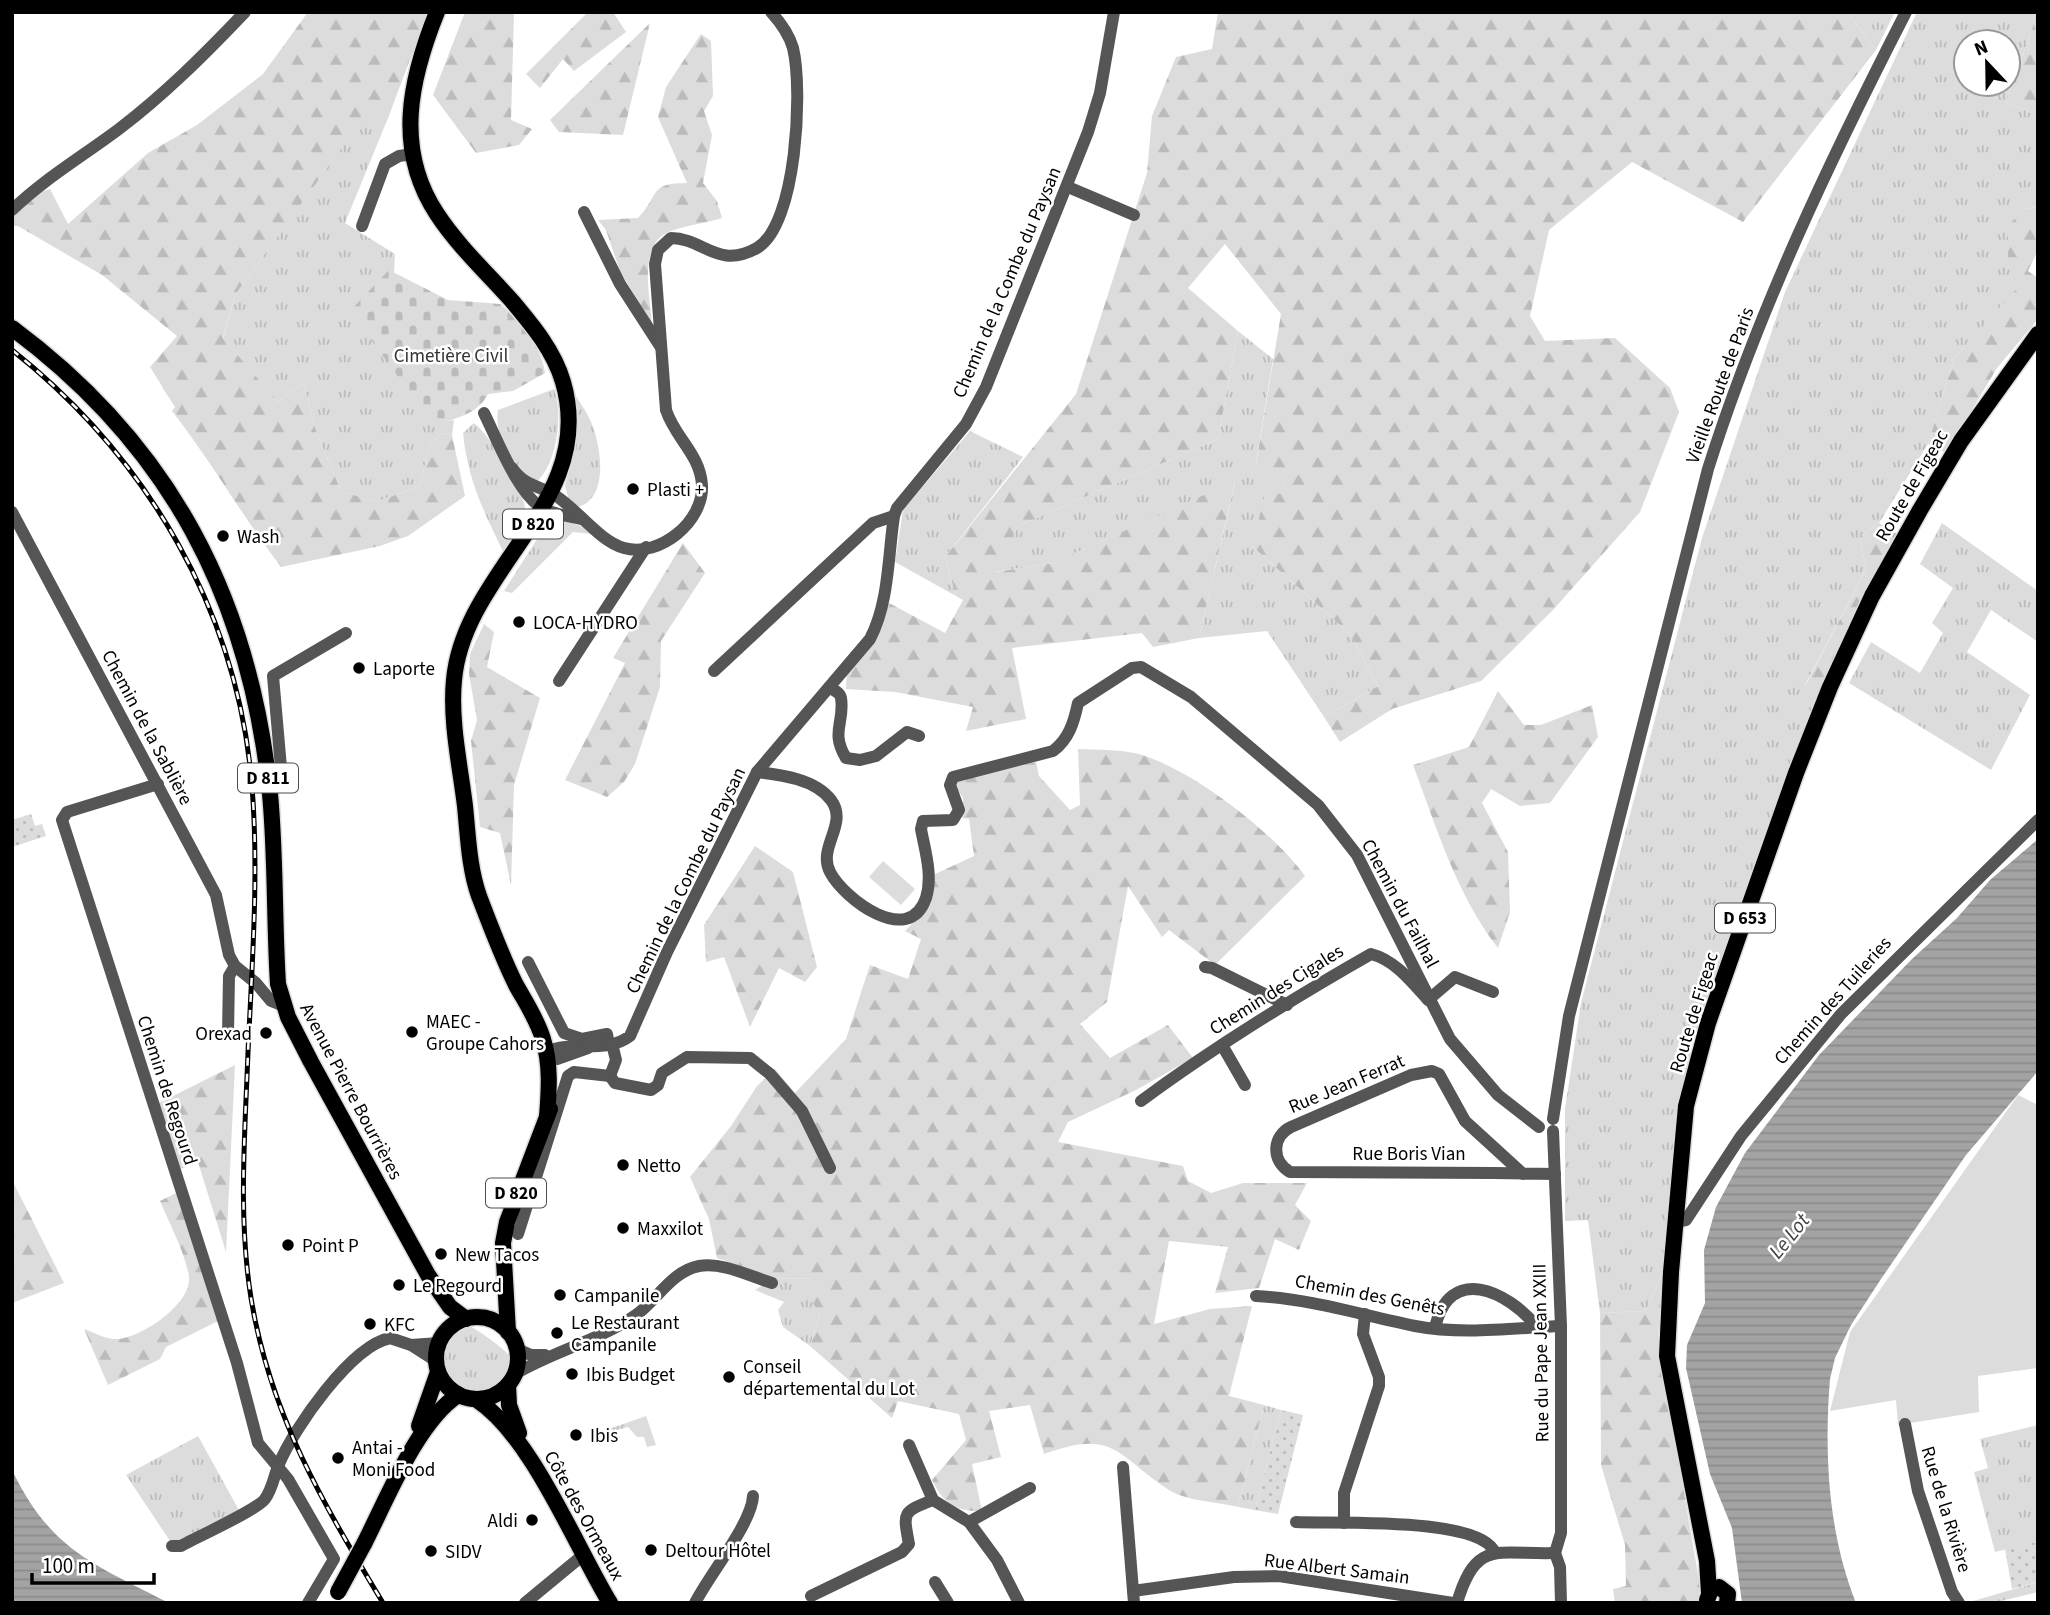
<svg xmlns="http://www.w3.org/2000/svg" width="2050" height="1615" font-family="'Source Sans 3',sans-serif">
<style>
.grass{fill:url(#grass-tufts);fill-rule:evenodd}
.forest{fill:url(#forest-firs)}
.cemetery{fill:url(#cemetery-stones)}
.park{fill:#dcdcdc}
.garden{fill:url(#garden-dots)}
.water{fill:url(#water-rules)}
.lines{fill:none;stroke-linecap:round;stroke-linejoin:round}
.major-casing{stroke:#dbdbdb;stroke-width:19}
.minor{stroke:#555;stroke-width:12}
.major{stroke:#000;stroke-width:16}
.rail-casing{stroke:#000;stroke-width:5}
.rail{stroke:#fff;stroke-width:2.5;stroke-dasharray:8;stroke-linecap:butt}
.major-bridge-casing{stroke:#dbdbdb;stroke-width:19;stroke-linecap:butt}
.major-bridge{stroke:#000;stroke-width:16}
.poi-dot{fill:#000;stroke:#fff;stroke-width:2.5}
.labels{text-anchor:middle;stroke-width:5;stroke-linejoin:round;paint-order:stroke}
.shield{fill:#fff;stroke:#4c4c4c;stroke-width:2}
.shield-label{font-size:18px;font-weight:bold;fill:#000}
.street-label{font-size:19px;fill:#000;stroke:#fff}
.park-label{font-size:19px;fill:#333;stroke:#fff}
.poi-label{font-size:19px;fill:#000;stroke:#fff;text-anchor:start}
.water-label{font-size:21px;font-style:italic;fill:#444;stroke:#fff}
</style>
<defs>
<pattern id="grass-tufts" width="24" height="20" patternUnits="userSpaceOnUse" patternTransform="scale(1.75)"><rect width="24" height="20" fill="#dcdcdc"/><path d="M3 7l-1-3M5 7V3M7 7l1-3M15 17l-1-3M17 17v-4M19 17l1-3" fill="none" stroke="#bbb"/></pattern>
<pattern id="forest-firs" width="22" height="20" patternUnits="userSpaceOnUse" patternTransform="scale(1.75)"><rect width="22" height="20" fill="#dcdcdc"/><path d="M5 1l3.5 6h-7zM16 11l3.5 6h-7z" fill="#bbb"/></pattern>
<pattern id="cemetery-stones" width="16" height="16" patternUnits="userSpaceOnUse" patternTransform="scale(1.75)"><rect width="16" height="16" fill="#dcdcdc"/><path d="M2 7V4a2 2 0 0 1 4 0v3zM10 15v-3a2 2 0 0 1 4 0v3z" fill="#bbb"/></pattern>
<pattern id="garden-dots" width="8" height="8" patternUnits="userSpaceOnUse" patternTransform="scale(1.75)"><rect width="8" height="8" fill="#dcdcdc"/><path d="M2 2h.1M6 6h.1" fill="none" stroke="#bbb" stroke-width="1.8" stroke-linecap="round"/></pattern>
<pattern id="water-rules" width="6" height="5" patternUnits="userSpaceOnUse" patternTransform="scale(1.75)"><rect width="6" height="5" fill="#a3a3a3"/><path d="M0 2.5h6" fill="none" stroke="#8b8b8b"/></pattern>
</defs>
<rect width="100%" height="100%" fill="#fff"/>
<g class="grass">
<polygon points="1847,12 1895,12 1876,50"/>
<path d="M1917,12h117l-1,14 -27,76 32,14v91l-14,2v73l-70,76 -26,86 -49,79 -19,14 6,32 -61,116 14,11 -56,146 -82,254 -19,178 -16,37 -46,2 -12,-93 -23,1v-112l16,-106 121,-465 83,-246zM1966,42h42v42h-42z"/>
<polygon points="367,112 388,118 345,223 395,254 394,272 351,311 432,422 454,420 452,435 441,433 429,447 420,486 376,502 341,491 317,434 303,383 278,402 223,339 235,295"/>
<polygon points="1238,331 1273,359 1256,463 1284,481 1287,493 1252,546 1350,634 1378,686 1324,717 1267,631 1199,638 1235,482 1053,563 994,572 1018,526 1218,439"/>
<path d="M554,389c10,26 2,77 -18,93 -24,-8 -42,-48 -38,-72z"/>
<path d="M574,393c6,10 13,19 17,29 10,22 19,77 -13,85l-9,-7 -4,-14 11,-39z"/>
<path d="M474,423c14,10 54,72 51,89 -2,14 -14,27 -22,39 -19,-38 -36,-74 -40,-118z"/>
<polygon points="970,431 1023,457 945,557 956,596 895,562 903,510"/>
<polygon points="560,519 581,526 591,534 573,532 512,593 504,591 548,522"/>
<polygon points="1942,523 2038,591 2038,642 1991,610 1967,652 2030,695 1991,770 1849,683 1871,642 1920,673 1943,633 1932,623 1953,588 1920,564"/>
<polygon points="775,1278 814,1279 820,1312 810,1346 783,1327 778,1310 784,1302 755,1290"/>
<path d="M464,1323c13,6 37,23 47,34 0,13 -6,25 -18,32 -44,26 -81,-44 -29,-66z"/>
<polygon points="1264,1405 1281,1410 1255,1510 1238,1507"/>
<polygon points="646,1416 656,1445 647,1447 644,1437 637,1437 628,1427 610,1432 609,1429"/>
<polygon points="2038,1425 2038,1542 1995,1552 1974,1472 1988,1468 1980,1439"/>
<polygon points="198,1436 240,1512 172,1544 126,1475"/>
<polygon points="2038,1582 2038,1592 1993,1603 1966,1603"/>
</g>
<g class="forest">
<path d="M308,12h120l-40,106 -21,-5 -132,182 -12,43 55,64 25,-19 14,51 24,57 35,11 44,-16 9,-39 12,-14 11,2 13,61 -57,40 -28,10 -99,21c-39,-51 -70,-106 -109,-156l3,-4 -25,-40 27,-31 -75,-61 -84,-49h-6v-9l25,-24 13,-4 18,35 80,-71 49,-28 66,-51z"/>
<polygon points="465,12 514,12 511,120 532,129 519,145 476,153 433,95"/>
<polygon points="588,12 613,12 626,32 574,71 563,59 540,88 526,74"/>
<polygon points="1218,12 1847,12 1876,50 1743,222 1632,162 1549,230 1530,316 1545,341 1615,338 1670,388 1679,412 1640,512 1553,610 1481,681 1392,709 1340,742 1324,717 1378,686 1350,634 1252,546 1265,495 1286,493 1284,481 1256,464 1281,314 1225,244 1188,288 1238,331 1218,439 1018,526 995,572 1053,563 1235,481 1199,638 1153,647 1142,633 1012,648 1026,719 966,731 973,707 895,692 846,689 847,670 889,603 945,633 963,600 956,596 945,557 1076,394 1147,173 1152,116 1176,57 1212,49"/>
<polygon points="2034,12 2038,12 2038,116 2006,102 2033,26"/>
<polygon points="650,23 623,135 559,132 550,120"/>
<path d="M701,34l10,7 2,55 -9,15 8,24 -9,48 14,18 5,17c-16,5 -33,7 -48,12 -38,10 -24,65 -22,94l-32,-53 -14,-41 -8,-10 40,-2c22,-23 10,-35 49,-35l-29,-66 8,-30z"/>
<polygon points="2038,207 2038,250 2028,271 2038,278 2038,319 1997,368 1946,453 1928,444 1954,358 2023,282 2008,269 2008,226 2024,209"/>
<polygon points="1879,523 1897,534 1869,584 1819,696 1805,686 1866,569 1860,537"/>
<polygon points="683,543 705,573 661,641 660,687 635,764 624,782 607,797 565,780 625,663 613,658"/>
<polygon points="484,624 494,632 487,667 540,698 514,785 511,885 500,833 480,827 471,741 477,720 469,674 470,654"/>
<path d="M1498,691l26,34h17l51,-20 6,32 -48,66 -30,3 -29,-17 -9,14 26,49 2,60 -12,36c-41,-52 -62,-122 -85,-183l56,-18z"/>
<path d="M1078,749c20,1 45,0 64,6 52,16 131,77 163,121l-90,89 -46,-35 -7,7 -34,-51 -21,116 -27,22 30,34 58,-33 25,33 -57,32 -68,32 -10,20 125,24 5,15 23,12 32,-10h64l-12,22 16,16 -12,29 -24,-11 -16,49 -44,5 13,-46 -59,-6 -15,83 56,-15 42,-3 -23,90 35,9 -26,102c-20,-5 -52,-6 -69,-17 -53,-35 -54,-62 -125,-36l-14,-49 -41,6 12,46 -29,7 10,47c-25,1 -39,-8 -50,-31l34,-40 -7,-26 -61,-13 -6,17 -82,-72 10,-34 -16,-19 9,-14 -38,-1 -58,-20 -8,-39 -19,-42 41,-51 26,-40 18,-17 20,24 51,-54 24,-74 38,14 13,-40 -16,-8 26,-27 2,-29 41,-19 -5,-37 -7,-1 1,-20 -9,-13 5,-6 77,-17 3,14 31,34 10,-5z"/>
<polygon points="755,846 793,872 817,967 805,982 779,968 750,1027 724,957 706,962 704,925"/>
<polygon points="235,1065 226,1252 198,1162 178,1170 157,1104"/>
<polygon points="12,1180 64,1283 12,1303"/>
<path d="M176,1193l42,128 -52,26 -6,12 -52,26 -24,-56c9,3 21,10 31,10 24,1 77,-35 74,-62 -3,-22 -20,-55 -29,-76z"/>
<polygon points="1662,1274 1658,1342 1703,1603 1615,1603 1613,1589 1626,1586 1625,1545 1601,1465 1600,1313 1646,1311"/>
</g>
<path class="cemetery" d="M389,270l59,30 53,4c17,18 42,43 44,69l-32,18 -25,3c-10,20 -35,27 -56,29l-82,-112z"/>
<g class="park">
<polygon points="883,861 915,889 901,905 869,877"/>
<polygon points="2018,1095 2038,1105 2038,1368 1978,1376 1979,1412 1898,1425 1896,1400 1830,1411 1850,1332"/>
</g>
<g class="garden">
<polygon points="31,814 35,826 42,824 46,836 12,847 12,820"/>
<polygon points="1281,1410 1303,1415 1278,1514 1255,1510"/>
<polygon points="2038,1542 2038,1582 2012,1589 2005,1549"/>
</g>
<g class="water">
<path d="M2038,839v232l-72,84 -85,124 -30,46 -16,33 -5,21c-6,74 -2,154 26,224h-114l-10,-75 -22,-54 -24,-106 1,-23 18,-42 -1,-53 12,-43 29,-54 74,-98 93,-96 45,-41 33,-38z"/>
<path d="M12,1470c39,81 82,94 157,133h-157z"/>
</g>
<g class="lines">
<defs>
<g id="major">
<path d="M437,12c-27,67 -43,137 0,202 21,32 50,59 75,87 21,25 42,50 51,81 35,120 -99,187 -109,298 -4,41 6,85 11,126 3,29 4,62 14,90 11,29 23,61 37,89 10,18 21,34 27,54 8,25 6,52 4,78"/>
<path d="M12,328c159,118 238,271 258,466 6,63 4,127 8,190l10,33 23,45 117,213 22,32 16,12"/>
<circle cx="477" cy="1358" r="41"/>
<polyline points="508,1332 503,1243 507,1222 550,1109"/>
<polyline points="508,1385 509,1405 519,1433"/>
<path d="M477,1400c54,35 98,145 133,203"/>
<polyline points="419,1426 438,1372"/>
<path d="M364,1544c23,-45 53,-122 94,-149"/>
<polyline points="1709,1593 1707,1561 1667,1356 1671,1272 1686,1106 1708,1023 1796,773 1830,687 1872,596 1920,510 1961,441 2038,334"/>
<polyline points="1707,1600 1711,1590 1719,1587 1728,1594 1727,1603"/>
</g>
</defs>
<use href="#major" class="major-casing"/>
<g class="minor">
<polyline points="1068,187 1134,215"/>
<path d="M12,210c32,-31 71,-54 107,-81 46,-35 86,-75 126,-117"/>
<polyline points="584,212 620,284 660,346"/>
<polyline points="362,226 385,164 399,156 413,154"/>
<path d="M484,413c13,26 35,84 60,96 12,6 25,7 37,10"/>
<path d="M512,468c15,20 25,16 44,28 21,13 43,45 68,52 36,10 80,-27 78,-63 -2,-31 -27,-47 -36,-75l-11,-146 3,-14 13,-12c32,0 47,32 86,10 40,-23 46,-159 36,-200 -4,-14 -12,-25 -22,-36"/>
<polyline points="12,512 216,895 229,955 235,966 256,983 271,1001 284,1006"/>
<polyline points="714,671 873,523 894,516"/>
<polyline points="559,681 646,547"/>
<path d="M829,688c5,2 11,4 12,10 4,24 -11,34 5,60l14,2 16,-4 31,-24 12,4"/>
<path d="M757,772c25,3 58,7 74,28 18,24 -14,47 -1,72 14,27 79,76 96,26 7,-23 -1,-47 -5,-69l2,-8 30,-1 6,-10 -9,-25 3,-8 100,-26c16,-12 21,-29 25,-48l54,-35 9,-1 50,30 127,108 39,50 93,184 48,56 41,32"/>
<polyline points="158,784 67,812 62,820 237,1363 258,1443 288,1479 334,1559 308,1603"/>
<polyline points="269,785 282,779 273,676 346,633"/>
<polyline points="528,962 564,1033 582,1039 607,1034 609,1045"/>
<polyline points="1205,967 1212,968 1287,1005"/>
<polyline points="228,1034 229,976 235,966"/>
<polyline points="1222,1045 1245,1085"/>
<path d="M588,1048l-31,11 -10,-7c25,-13 58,3 83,-16l37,-84 90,-180 113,-133c19,-36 18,-83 24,-123l3,-8 69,-84 20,-37 102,-255 12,-39 14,-81"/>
<polyline points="610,1076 615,1083 651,1090 658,1085 662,1073 687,1057 750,1058 770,1074 802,1111 830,1168"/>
<polyline points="610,1076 616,1060 612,1044"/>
<path d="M1141,1101c73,-54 151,-102 230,-147 24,6 41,28 57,46l27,-23 38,15"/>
<path d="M1553,1119l16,-103 139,-547c50,-158 122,-309 198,-457"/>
<polyline points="1553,1131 1561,1326 1561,1533 1555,1553"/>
<path d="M1523,1174l-58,-53 -26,-47 -7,-3 -21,4 -120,52c-19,9 -20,34 -1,45l204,1 61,1"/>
<polyline points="1676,1222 1686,1220 1741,1136 1841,1014 2038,820"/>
<polyline points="518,1234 568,1076 574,1072 610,1076"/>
<path d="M1256,1296c55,3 105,19 159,30 47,9 98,2 146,0"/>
<path d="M1435,1328c14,-64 72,-38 102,-1"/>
<polyline points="411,1345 439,1343"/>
<polyline points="517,1349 531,1355 545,1355"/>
<path d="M515,1374c39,-23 83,-33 121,-59 21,-15 36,-44 63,-49 24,-4 50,10 73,17"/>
<polyline points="1905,1424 1918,1491 1952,1592 1959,1603"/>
<polyline points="909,1445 933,1500"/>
<polyline points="1123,1467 1134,1603"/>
<polyline points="933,1500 969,1522 997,1560 1019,1603"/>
<polyline points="969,1522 1030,1488"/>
<path d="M1296,1522c35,2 186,-6 199,31"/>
<polyline points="1344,1523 1344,1493 1379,1386 1379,1377 1363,1334 1365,1314"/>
<path d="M172,1546h9c16,-9 76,-36 84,-47 8,-11 9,-24 14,-35 15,-36 72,-118 111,-126l21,7 25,16"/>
<polyline points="1555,1553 1560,1567 1561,1603"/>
<polyline points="935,1582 948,1603"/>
<polyline points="1133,1591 1234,1577 1279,1576 1453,1603"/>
<path d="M811,1596l91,-44 7,-8c-6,-32 -7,-32 24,-44"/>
<polyline points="525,1603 582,1556"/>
<path d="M695,1603c14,-28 57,-80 58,-107"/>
<path d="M1457,1603c19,-65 41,-48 98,-50"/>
</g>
<use href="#major" class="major"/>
<defs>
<path id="rail" d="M12,350c136,108 226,262 240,436 7,88 0,178 -4,266 -3,82 -10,165 3,246 19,117 72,205 132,305"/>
</defs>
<use href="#rail" class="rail-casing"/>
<use href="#rail" class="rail"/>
<defs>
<polyline id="major-bridge" points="338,1592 364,1544"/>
</defs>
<use href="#major-bridge" class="major-bridge-casing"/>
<use href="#major-bridge" class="major-bridge"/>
</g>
<g class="poi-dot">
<circle cx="633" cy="489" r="7"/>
<circle cx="223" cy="536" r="7"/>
<circle cx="519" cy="622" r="7"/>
<circle cx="359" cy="668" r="7"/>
<circle cx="412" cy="1032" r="7"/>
<circle cx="266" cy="1033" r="7"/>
<circle cx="623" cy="1165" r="7"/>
<circle cx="623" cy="1228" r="7"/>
<circle cx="288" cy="1245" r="7"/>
<circle cx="441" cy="1254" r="7"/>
<circle cx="399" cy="1285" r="7"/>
<circle cx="560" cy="1295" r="7"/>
<circle cx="370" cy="1324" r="7"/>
<circle cx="557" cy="1333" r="7"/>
<circle cx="572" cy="1374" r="7"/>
<circle cx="729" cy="1377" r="7"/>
<circle cx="576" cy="1435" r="7"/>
<circle cx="338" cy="1458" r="7"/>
<circle cx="532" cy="1520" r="7"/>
<circle cx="651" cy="1550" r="7"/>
<circle cx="431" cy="1551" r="7"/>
</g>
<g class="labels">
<g class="shield">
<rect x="503" y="509.5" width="60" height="29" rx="5"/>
<rect x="238" y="763.5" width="60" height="29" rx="5"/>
<rect x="1715" y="903.5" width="60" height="29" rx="5"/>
<rect x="486" y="1178.5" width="60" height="29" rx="5"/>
</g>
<g class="shield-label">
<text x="533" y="530">D 820</text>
<text x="268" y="784">D 811</text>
<text x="1745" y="924">D 653</text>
<text x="516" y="1199">D 820</text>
</g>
<g class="street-label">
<text transform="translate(1006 282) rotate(-67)" y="7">Chemin de la Combe du Paysan</text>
<text transform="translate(1719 385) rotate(-70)" y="7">Vieille Route de Paris</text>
<text transform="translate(1911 485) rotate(-60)" y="7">Route de Figeac</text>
<text transform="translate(148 727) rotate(62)" y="7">Chemin de la Sablière</text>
<text transform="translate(685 880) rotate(-64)" y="7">Chemin de la Combe du Paysan</text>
<text transform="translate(1401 903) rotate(62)" y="7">Chemin du Failhal</text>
<text transform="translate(1276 989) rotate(-32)" y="7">Chemin des Cigales</text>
<text transform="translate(1832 1000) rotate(-48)" y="7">Chemin des Tuileries</text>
<text transform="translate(1693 1012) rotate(-73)" y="7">Route de Figeac</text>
<text transform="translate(1346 1083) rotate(-23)" y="7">Rue Jean Ferrat</text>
<text transform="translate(168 1090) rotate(72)" y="7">Chemin de Regourd</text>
<text transform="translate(352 1091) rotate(62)" y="7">Avenue Pierre Bourrières</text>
<text x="1409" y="1160">Rue Boris Vian</text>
<text transform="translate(1370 1294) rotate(11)" y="7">Chemin des Genêts</text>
<text transform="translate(1540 1353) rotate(-91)" y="7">Rue du Pape Jean XXIII</text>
<text transform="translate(1947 1509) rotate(73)" y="7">Rue de la Rivière</text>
<text transform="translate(585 1515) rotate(61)" y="7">Côte des Ormeaux</text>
<text transform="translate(1337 1568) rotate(7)" y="7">Rue Albert Samain</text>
</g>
<g class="park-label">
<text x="451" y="362">Cimetière Civil</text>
</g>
<g class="poi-label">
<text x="647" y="496">Plasti +</text>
<text x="237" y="543">Wash</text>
<text x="533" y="629">LOCA-HYDRO</text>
<text x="373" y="675">Laporte</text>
<text x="426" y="1028">MAEC -<tspan x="426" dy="22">Groupe Cahors</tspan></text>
<text x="252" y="1040" text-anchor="end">Orexad</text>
<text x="637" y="1172">Netto</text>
<text x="637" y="1235">Maxxilot</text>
<text x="302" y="1252">Point P</text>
<text x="455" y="1261">New Tacos</text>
<text x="413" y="1292">Le Regourd</text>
<text x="574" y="1302">Campanile</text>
<text x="571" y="1329">Le Restaurant<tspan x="571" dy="22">Campanile</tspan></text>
<text x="384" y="1331">KFC</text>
<text x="743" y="1373">Conseil<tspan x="743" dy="22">départemental du Lot</tspan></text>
<text x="586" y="1381">Ibis Budget</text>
<text x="590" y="1442">Ibis</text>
<text x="352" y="1454">Antai -<tspan x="352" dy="22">Moni Food</tspan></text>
<text x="518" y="1527" text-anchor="end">Aldi</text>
<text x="665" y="1557">Deltour Hôtel</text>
<text x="445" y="1558">SIDV</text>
</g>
<g class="water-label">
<text transform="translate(1789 1236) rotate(-51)" y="7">Le Lot</text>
</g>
</g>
<rect width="2050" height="1615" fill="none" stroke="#000000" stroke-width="28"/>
<g transform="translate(1987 63) rotate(338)"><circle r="33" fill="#ffffff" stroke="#999999" stroke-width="2"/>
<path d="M0-5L12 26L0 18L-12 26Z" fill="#000000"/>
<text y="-10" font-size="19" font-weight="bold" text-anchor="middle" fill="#000000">N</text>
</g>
<path d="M32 1573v10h122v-10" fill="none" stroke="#000000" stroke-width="3.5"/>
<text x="42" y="1573" font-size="21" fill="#000000" stroke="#ffffff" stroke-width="5" paint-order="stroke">100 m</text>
</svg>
